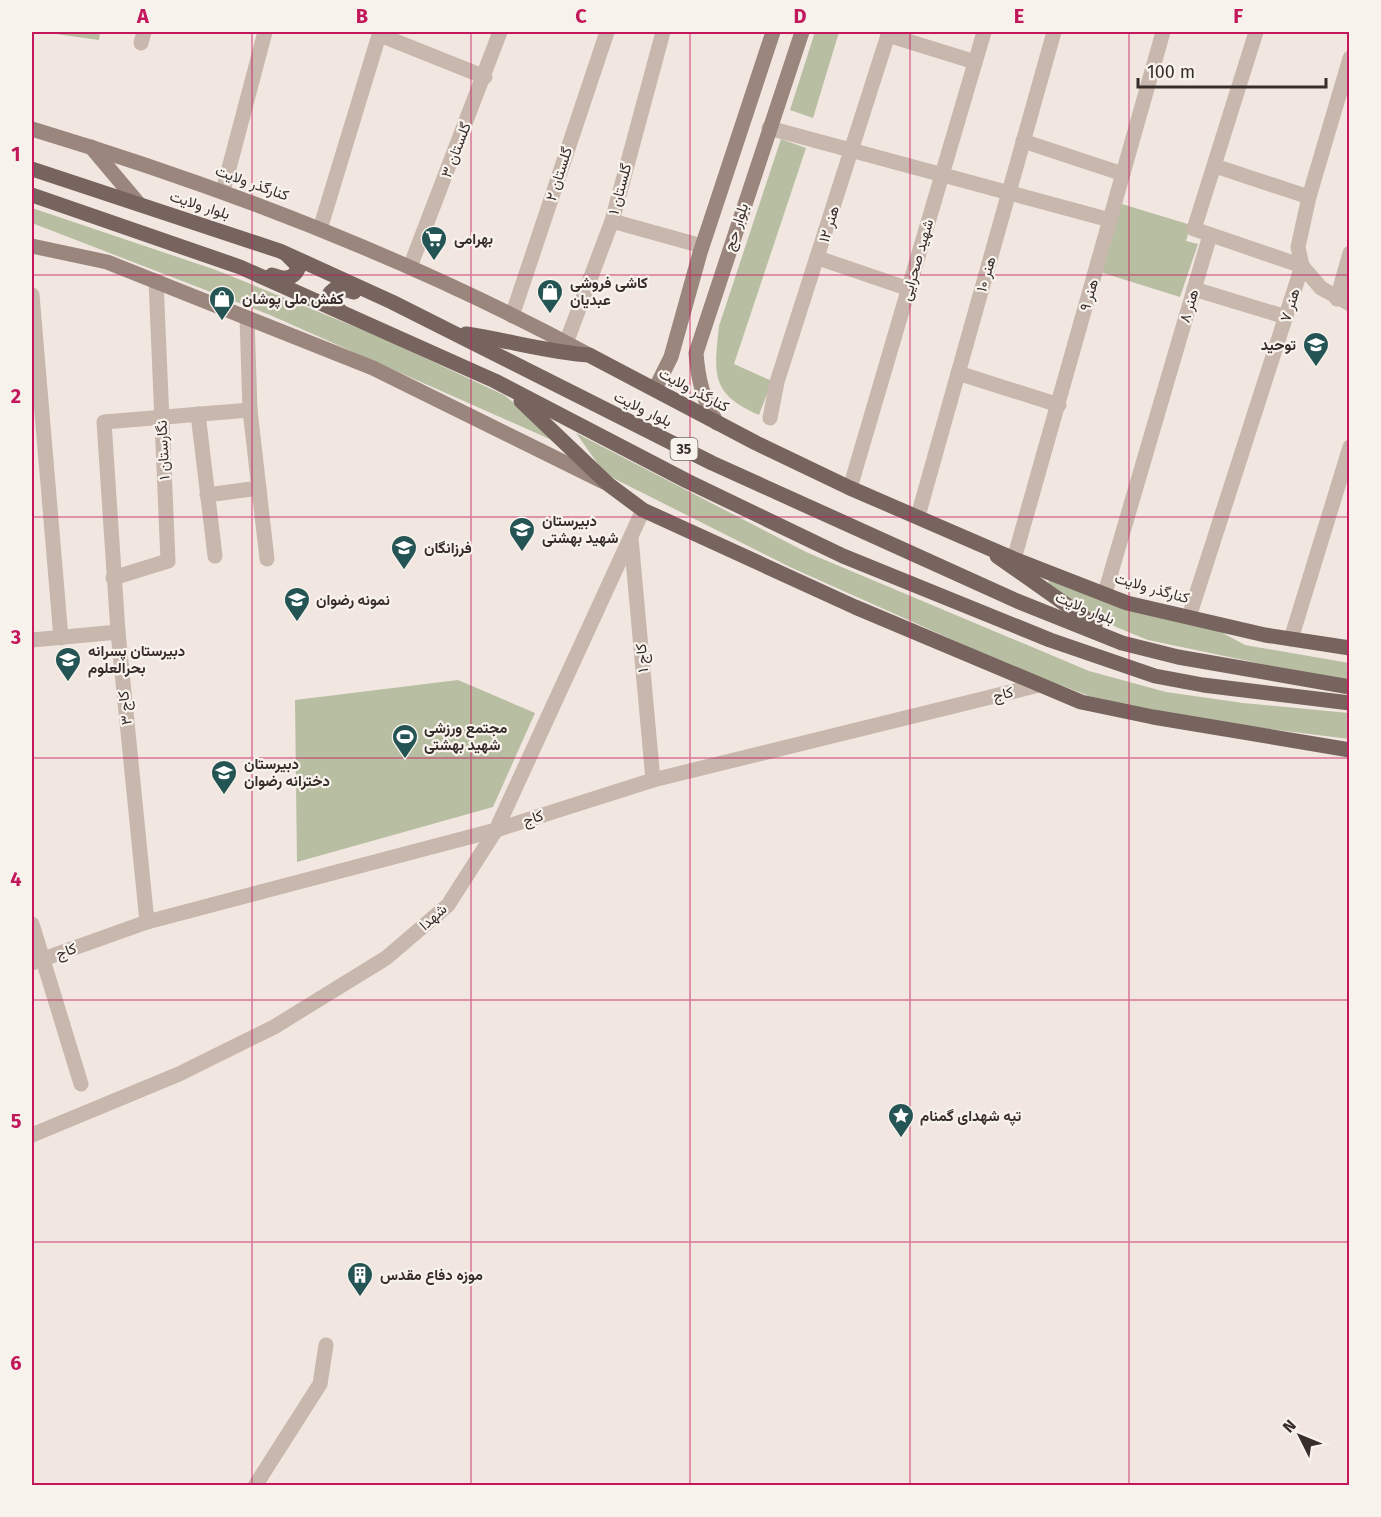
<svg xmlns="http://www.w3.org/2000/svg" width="1381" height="1517" font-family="'Fira Sans',Vazirmatn,sans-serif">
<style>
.green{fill:#b8bea1}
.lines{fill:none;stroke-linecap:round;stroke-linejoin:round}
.minor{stroke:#c8b7ad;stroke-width:15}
.secondary{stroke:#9b867e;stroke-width:15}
.primary{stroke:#77645e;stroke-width:15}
.grid{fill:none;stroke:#c2185b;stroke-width:1.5;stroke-opacity:0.55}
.labels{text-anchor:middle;stroke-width:4.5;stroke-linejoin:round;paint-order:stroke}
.shield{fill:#f8f2ec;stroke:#716865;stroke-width:1.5}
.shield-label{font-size:14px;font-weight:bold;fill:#372d2b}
.street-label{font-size:15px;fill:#372d2b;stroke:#f8f2ec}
.poi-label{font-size:15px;font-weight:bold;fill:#372d2b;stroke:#f8f2ec;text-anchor:start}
.neatline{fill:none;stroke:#c2185b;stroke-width:2}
.grid-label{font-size:20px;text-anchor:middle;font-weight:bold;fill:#c2185b}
</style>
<rect width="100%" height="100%" fill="#f1e7e0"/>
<g class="green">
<polygon points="42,32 100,32 99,40"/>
<polygon points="815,32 839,32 813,118 790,110"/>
<path d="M781,139l25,9 -72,216 38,17 -13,34c-49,-21 -45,-41 -40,-89z"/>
<polygon points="1112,201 1191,225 1186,241 1198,244 1180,297 1100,272"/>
<polygon points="32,208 216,270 380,337 504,395 572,449 270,315 32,223"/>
<polygon points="576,433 806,552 1089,671 1166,692 1243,703 1349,713 1349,739 1198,720 1092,697 1018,669 792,568 605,474"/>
<polygon points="1049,579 1219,631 1245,645 1349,663 1349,682 1148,640 1116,627 1048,588"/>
<polygon points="458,680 535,713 493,807 297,862 295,700"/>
</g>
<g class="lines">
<g class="minor">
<polyline points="1256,32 1194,229 1302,266 1321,288 1350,304"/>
<polyline points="380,35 485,77"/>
<polyline points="888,35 975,62"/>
<polyline points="141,43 144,32"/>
<polyline points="769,128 1110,220"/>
<polyline points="1023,141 1123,174"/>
<polyline points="1215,166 1309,197"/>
<polyline points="223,191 265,32"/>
<polyline points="612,221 702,246"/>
<polyline points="320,229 380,32"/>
<polyline points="818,258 909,289"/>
<polyline points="410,267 500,32"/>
<polyline points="1194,289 1286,317"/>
<polyline points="32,295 61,638"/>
<polyline points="1337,299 1350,253"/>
<polyline points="512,316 607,32"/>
<polyline points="247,318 250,410 267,559"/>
<polyline points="566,343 612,221 663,32"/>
<polyline points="958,373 1059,405"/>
<polyline points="198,414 215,556"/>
<polyline points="770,418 777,382 889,32"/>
<polyline points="850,488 984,32"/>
<polyline points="207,495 259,488"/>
<polyline points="918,516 1054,32"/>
<polyline points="631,538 653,780"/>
<polyline points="1014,559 1163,32"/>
<polyline points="113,578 168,561 156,281"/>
<polyline points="1105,593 1210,235"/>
<polyline points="1189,617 1302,266 1298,247 1309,197 1350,58"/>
<polyline points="1291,639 1350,447"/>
<polyline points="32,640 118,632"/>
<polyline points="147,922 118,632 104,422 250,410"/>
<polyline points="32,924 81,1084"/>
<polyline points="32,963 147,922 496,830 653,780 1039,685"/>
<polyline points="32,1135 179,1074 274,1027 386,958 448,905 496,830 643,510"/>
<polyline points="255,1486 320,1384 326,1345"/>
</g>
<g class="secondary">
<path d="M32,129c192,58 380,130 557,226"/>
<polyline points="91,147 139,204"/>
<polyline points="32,246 107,262 373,368 604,482"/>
<polyline points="655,389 671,357 700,253 773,32"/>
<path d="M717,423c-14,-23 -19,-44 -21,-70l106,-321"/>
</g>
<g class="primary">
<polyline points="32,169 280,251 392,302 712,463 1017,601 1122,643 1178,657 1350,687"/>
<polyline points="32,195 240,267 495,381 687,481 843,556 1050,640 1155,676 1203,685 1350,703"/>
<path d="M272,275c12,4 21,6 27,-8l-12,-12"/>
<polyline points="341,312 330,299 330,293 337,287 354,292"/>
<path d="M466,334c41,6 81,18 123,21l167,88 94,45 164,71 113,44 138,32 85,13"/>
<polyline points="521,401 608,484 643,510 855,607 1081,702 1153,717 1350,750"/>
<polyline points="997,556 1095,625"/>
</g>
</g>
<path class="grid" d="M252,32v1454M471,32v1454M690,32v1454M910,32v1454M1129,32v1454M32,275h1318M32,517h1318M32,758h1318M32,1000h1318M32,1242h1318"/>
<defs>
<symbol id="supermarket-pin" viewBox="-11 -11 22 30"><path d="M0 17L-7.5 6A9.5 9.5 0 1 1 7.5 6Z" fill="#245453" stroke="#f8f2ec"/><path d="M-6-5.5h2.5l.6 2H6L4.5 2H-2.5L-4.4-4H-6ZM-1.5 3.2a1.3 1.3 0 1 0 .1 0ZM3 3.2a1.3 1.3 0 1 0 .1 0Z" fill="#fff"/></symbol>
<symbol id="shop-pin" viewBox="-11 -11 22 30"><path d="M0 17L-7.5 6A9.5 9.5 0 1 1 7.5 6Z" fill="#245453" stroke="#f8f2ec"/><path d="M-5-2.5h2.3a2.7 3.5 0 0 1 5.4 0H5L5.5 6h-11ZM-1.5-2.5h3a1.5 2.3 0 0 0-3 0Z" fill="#fff"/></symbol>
<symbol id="school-pin" viewBox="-11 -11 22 30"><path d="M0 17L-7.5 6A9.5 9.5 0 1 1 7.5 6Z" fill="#245453" stroke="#f8f2ec"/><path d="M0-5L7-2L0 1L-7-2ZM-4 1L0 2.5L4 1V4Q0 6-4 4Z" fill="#fff"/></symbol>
<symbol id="stadium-pin" viewBox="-11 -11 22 30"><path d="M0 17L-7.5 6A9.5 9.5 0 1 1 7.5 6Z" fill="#245453" stroke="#f8f2ec"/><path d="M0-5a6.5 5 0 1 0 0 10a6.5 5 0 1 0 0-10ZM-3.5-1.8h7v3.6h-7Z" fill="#fff"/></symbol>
<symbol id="sight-pin" viewBox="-11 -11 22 30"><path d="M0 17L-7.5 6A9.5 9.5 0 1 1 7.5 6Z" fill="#245453" stroke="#f8f2ec"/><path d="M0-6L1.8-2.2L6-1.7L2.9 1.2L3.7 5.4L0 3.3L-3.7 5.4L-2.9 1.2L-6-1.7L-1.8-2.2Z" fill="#fff"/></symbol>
<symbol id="building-pin" viewBox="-11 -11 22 30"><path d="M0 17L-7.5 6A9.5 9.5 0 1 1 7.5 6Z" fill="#245453" stroke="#f8f2ec"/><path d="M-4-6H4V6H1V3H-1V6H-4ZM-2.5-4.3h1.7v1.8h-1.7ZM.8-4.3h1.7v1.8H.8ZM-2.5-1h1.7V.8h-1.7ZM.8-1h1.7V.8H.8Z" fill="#fff"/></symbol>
</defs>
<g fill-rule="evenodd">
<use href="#supermarket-pin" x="419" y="224" width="30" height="40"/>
<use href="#shop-pin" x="535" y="277" width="30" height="40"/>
<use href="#shop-pin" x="207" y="284" width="30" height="40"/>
<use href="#school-pin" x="1301" y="330" width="30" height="40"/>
<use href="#school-pin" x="507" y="515" width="30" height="40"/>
<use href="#school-pin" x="389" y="533" width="30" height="40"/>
<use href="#school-pin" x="282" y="585" width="30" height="40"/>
<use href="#school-pin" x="53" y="645" width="30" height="40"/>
<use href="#stadium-pin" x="390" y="722" width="30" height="40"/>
<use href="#school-pin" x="209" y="758" width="30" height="40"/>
<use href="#sight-pin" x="886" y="1101" width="30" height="40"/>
<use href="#building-pin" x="345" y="1260" width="30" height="40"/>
</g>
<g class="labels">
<rect class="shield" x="670.5" y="438" width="27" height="22" rx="4.5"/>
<g class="shield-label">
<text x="684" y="454">35</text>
</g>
<g class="street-label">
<text transform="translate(456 150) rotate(-69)" y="5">گلستان ۳</text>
<text transform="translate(559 174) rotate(-72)" y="5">گلستان ۲</text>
<text transform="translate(252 183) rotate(20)" y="5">کنارگذر ولایت</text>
<text transform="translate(620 189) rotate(-75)" y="5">گلستان ۱</text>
<text transform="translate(200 205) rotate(18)" y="5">بلوار ولایت</text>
<text transform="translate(829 224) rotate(-73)" y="5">هنر ۱۲</text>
<text transform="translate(736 227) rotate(-72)" y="5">بلوار حج</text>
<text transform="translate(917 260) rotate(-74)" y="5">شهید صحرایی</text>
<text transform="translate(986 274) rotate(-74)" y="5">هنر ۱۰</text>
<text transform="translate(1089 295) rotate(-74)" y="5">هنر ۹</text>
<text transform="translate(1290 305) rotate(-72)" y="5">هنر ۷</text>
<text transform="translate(1189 306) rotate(-74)" y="5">هنر ۸</text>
<text transform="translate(694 390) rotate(28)" y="5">کنارگذر ولایت</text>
<text transform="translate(643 409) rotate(26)" y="5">بلوار ولایت</text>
<text transform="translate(163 450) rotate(-93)" y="5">نگارستان ۱</text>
<text transform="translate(1152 588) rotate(16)" y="5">کنارگذر ولایت</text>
<text transform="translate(1085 608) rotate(22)" y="5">بلوار ولایت</text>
<text transform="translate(642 658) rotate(-95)" y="5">کاج ۱</text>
<text transform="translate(1003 694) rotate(-14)" y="5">کاج</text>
<text transform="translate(125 708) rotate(-96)" y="5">کاج ۳</text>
<text transform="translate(533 818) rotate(-18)" y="5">کاج</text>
<text transform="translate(433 917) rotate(-42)" y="5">شهدا</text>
<text transform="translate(66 951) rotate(-20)" y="5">کاج</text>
</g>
<g class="poi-label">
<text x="454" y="244">بهرامی</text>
<text x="570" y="288">کاشی فروشی<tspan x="570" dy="17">عبدیان</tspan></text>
<text x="242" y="304">کفش ملی پوشان</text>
<text x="1296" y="350" text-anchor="end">توحید</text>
<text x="542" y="526">دبیرستان<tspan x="542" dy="17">شهید بهشتی</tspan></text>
<text x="424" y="553">فرزانگان</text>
<text x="316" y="605">نمونه رضوان</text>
<text x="88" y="656">دبیرستان پسرانه<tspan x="88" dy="17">بحرالعلوم</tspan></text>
<text x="424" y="733">مجتمع ورزشی<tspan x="424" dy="17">شهید بهشتی</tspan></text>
<text x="244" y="769">دبیرستان<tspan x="244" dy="17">دخترانه رضوان</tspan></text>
<text x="920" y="1121">تپه شهدای گمنام</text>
<text x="380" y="1280">موزه دفاع مقدس</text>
</g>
</g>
<rect width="1381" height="1517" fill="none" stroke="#f8f2ec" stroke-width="66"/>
<g transform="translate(1300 1436) rotate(313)" stroke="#f8f2ec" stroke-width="4.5" paint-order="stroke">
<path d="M0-4.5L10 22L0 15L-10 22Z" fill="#372d2b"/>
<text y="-9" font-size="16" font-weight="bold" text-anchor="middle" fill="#372d2b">N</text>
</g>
<path d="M1138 78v9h188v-9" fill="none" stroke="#372d2b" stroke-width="3"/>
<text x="1147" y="78" font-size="18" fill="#372d2b" stroke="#f8f2ec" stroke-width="4.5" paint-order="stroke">100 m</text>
<rect x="33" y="33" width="1315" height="1451" class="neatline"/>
<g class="grid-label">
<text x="143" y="23">A</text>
<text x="362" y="23">B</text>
<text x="581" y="23">C</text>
<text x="800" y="23">D</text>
<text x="1019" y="23">E</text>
<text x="1238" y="23">F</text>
<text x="16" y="161">1</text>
<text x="16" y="403">2</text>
<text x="16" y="644">3</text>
<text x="16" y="886">4</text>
<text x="16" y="1128">5</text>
<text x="16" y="1370">6</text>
</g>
</svg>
